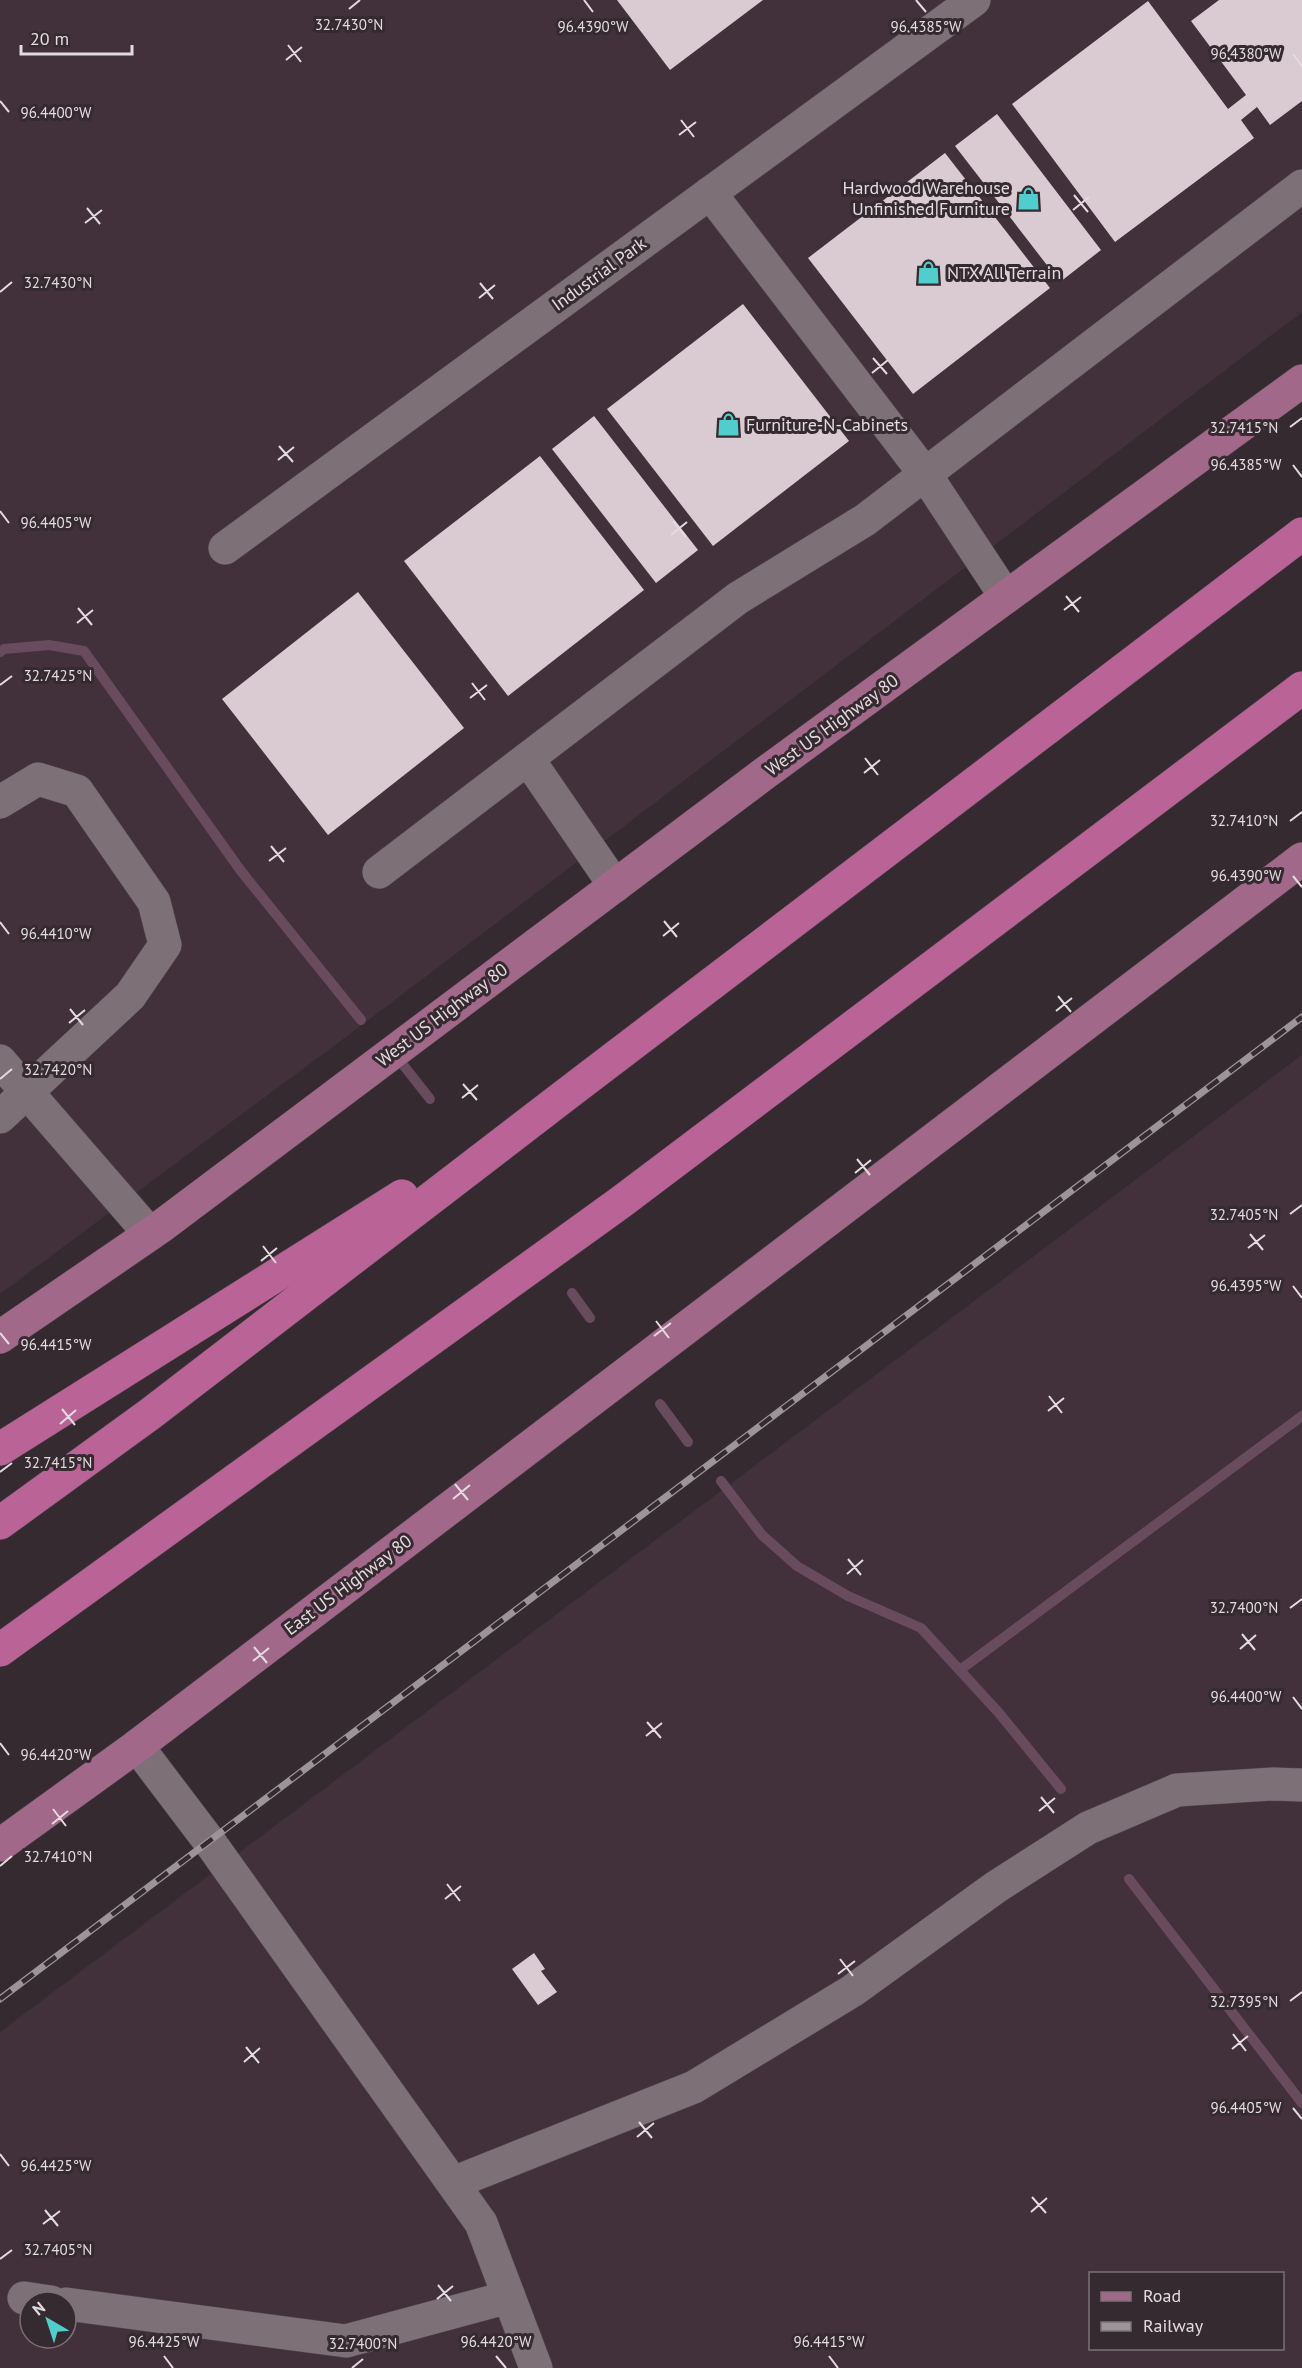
<svg xmlns="http://www.w3.org/2000/svg" width="1302" height="2368" font-family="'PT Sans',sans-serif">
<style>
.built{fill:#42313a;fill-rule:evenodd}
.lines{fill:none;stroke-linecap:round;stroke-linejoin:round}
.stream{stroke:#684c5d;stroke-width:10}
.building{fill:#dacbd2}
.minor-casing{stroke:#50464c;stroke-width:34}
.major-casing{stroke:#50464c;stroke-width:34}
.highway-casing{stroke:#50464c;stroke-width:34}
.minor{stroke:#7d7077;stroke-width:33}
.major{stroke:#a2688a;stroke-width:33}
.highway{stroke:#ba6396;stroke-width:33}
.rail-casing{stroke:#9d9499;stroke-width:7}
.rail{stroke:#352a30;stroke-width:4.5;stroke-dasharray:14;stroke-linecap:butt}
.ticks{fill:none;stroke:#e3dbdf;stroke-width:2}
.labels{text-anchor:middle;stroke-width:6;stroke-linejoin:round;paint-order:stroke}
.poi-label{font-size:18px;fill:#e3dbdf;stroke:#352a30;text-anchor:start}
.street-label{font-size:18px;fill:#e3dbdf;stroke:#352a30}
.ticks-label{font-size:15px;text-anchor:middle;fill:#e3dbdf;stroke:#352a30;stroke-width:6;stroke-linejoin:round;paint-order:stroke}
</style>
<rect width="100%" height="100%" fill="#352a30"/>
<g class="built">
<polygon points="0,0 1302,0 1302,312 346,1037 0,1294"/>
<path d="M1302,1055v1313h-1302v-336zM1090,2274h192v74h-192zM30,2302h36v36h-36z"/>
</g>
<g class="lines">
<g class="stream">
<polyline points="0,652 4,649 49,645 84,651 241,871 361,1020"/>
<polyline points="404,1066 430,1099"/>
<polyline points="572,1293 590,1318"/>
<polyline points="660,1404 688,1442"/>
<polyline points="721,1481 762,1535 797,1566 848,1596 921,1628 999,1713 1061,1789"/>
<polyline points="960,1670 1302,1416"/>
<polyline points="1129,1879 1302,2103"/>
</g>
</g>
<g class="building">
<polygon points="617,0 763,0 670,70"/>
<polygon points="1219,0 1302,0 1302,101 1270,125 1257,107 1241,120 1254,138 1115,242 1012,104 1148,1 1228,109 1246,95 1191,21"/>
<polygon points="997,114 1101,250 1060,282 955,146"/>
<polygon points="945,153 1050,288 913,394 808,258"/>
<polygon points="743,304 849,441 713,546 607,409"/>
<polygon points="594,416 698,550 656,583 552,449"/>
<polygon points="540,456 644,590 508,696 404,561"/>
<polygon points="358,592 464,728 328,835 222,699"/>
<polygon points="534,1953 545,1969 541,1971 557,1992 538,2005 512,1969"/>
</g>
<g class="lines">
<defs>
<g id="minor">
<polyline points="710,193 925,474 1006,597"/>
<polyline points="225,548 974,0"/>
<polyline points="528,759 615,886"/>
<polyline points="0,802 38,779 77,791 154,902 165,945 130,996 0,1117"/>
<polyline points="379,872 738,598 865,520 1302,186"/>
<polyline points="0,1061 150,1234"/>
<polyline points="137,1746 209,1841 481,2223 536,2368"/>
<polyline points="453,2183 694,2087 852,1991 996,1887 1088,1828 1177,1790 1273,1784 1302,1785"/>
<polyline points="24,2298 51,2302"/>
<polyline points="66,2304 346,2341 509,2297"/>
</g>
<g id="major">
<polyline points="0,1337 159,1228 765,773 1302,381"/>
<polyline points="0,1845 137,1746 1302,859"/>
</g>
<g id="highway">
<polyline points="0,1449 402,1196"/>
<polyline points="0,1523 150,1414 572,1090 1302,534"/>
<polyline points="0,1650 621,1202 1302,688"/>
</g>
</defs>
<use href="#minor" class="minor-casing"/>
<use href="#major" class="major-casing"/>
<use href="#highway" class="highway-casing"/>
<use href="#minor" class="minor"/>
<use href="#major" class="major"/>
<use href="#highway" class="highway"/>
<defs>
<polyline id="rail" points="0,1999 1302,1017"/>
</defs>
<use href="#rail" class="rail-casing"/>
<use href="#rail" class="rail"/>
</g>
<path class="ticks" d="M584,0l9,12M916,0l10,12M349,9l11,-9M288,45l13,17M1293,54l9,12M286,60l16,-13M0,101l9,11M681,120l13,17M679,135l17,-13M1074,195l14,17M87,208l13,16M1073,210l16,-13M85,223l17,-13M480,283l13,16M0,292l12,-10M479,298l16,-13M873,358l14,16M872,373l16,-13M1290,427l12,-9M279,446l14,16M278,460l16,-13M1293,465l9,12M0,511l9,12M673,521l13,16M671,535l16,-13M1066,596l13,16M78,608l14,17M1064,610l17,-13M77,623l16,-13M472,683l13,17M0,685l12,-9M470,698l17,-13M865,758l13,17M864,773l16,-13M1290,821l12,-9M271,846l13,16M269,861l17,-13M1293,876l9,11M664,921l13,16M0,922l9,12M663,936l16,-13M1058,996l13,16M70,1009l13,16M1056,1011l16,-13M69,1023l16,-13M0,1079l12,-10M463,1084l14,16M462,1098l16,-13M857,1159l13,16M855,1173l16,-13M1290,1214l12,-9M1250,1234l13,16M263,1246l13,17M1248,1248l17,-13M261,1261l16,-13M1293,1286l9,12M656,1321l13,17M0,1333l9,11M654,1336l17,-13M1049,1396l13,17M62,1409l13,16M1048,1411l16,-13M60,1424l16,-14M0,1472l12,-9M455,1484l13,16M453,1499l17,-14M848,1559l13,16M847,1574l16,-14M1290,1608l12,-9M1242,1634l13,16M254,1647l13,16M1240,1649l16,-14M253,1661l16,-13M1293,1697l9,12M647,1722l14,16M646,1736l16,-13M0,1743l9,12M1041,1797l13,16M53,1809l13,17M1039,1811l16,-13M52,1824l16,-13M0,1866l12,-10M447,1884l13,17M445,1899l16,-13M840,1959l13,17M838,1974l17,-13M1290,2001l12,-9M1233,2034l13,17M246,2047l13,16M1232,2049l16,-13M244,2062l16,-14M1293,2108l9,11M639,2122l13,16M637,2137l17,-14M0,2154l9,12M1032,2197l14,16M45,2210l13,16M1031,2212l16,-14M43,2224l17,-13M0,2259l12,-9M438,2285l13,16M437,2299l16,-13M164,2356l9,12M496,2356l10,12M829,2356l9,12M352,2368l11,-9"/>
<defs>
<symbol id="shop-bare" viewBox="-9 -9 18 18"><path d="M-5-2.5h2.3a2.7 3.5 0 0 1 5.4 0H5L5.5 6h-11ZM-1.5-2.5h3a1.5 2.3 0 0 0-3 0Z" fill="#52cdcd" stroke="#352a30" stroke-width="2.5" paint-order="stroke"/></symbol>
</defs>
<g fill-rule="evenodd">
<use href="#shop-bare" x="1012" y="182" width="33" height="33"/>
<use href="#shop-bare" x="912" y="256" width="33" height="33"/>
<use href="#shop-bare" x="712" y="408" width="33" height="33"/>
</g>
<g class="labels">
<g class="poi-label">
<text x="1010" y="194" text-anchor="end">Hardwood Warehouse<tspan x="1010" dy="21">Unfinished Furniture</tspan></text>
<text x="947" y="279">NTX All Terrain</text>
<text x="746" y="431">Furniture-N-Cabinets</text>
</g>
<g class="street-label">
<text transform="translate(599 274) rotate(-36)" y="6">Industrial Park</text>
<text transform="translate(832 725) rotate(-36)" y="6">West US Highway 80</text>
<text transform="translate(442 1015) rotate(-37)" y="6">West US Highway 80</text>
<text transform="translate(348 1585) rotate(-37)" y="6">East US Highway 80</text>
</g>
</g>
<g class="ticks-label">
<text x="349" y="30">32.7430°N</text>
<text x="593" y="32">96.4390°W</text>
<text x="926" y="32">96.4385°W</text>
<text x="1246" y="59">96.4380°W</text>
<text x="56" y="118">96.4400°W</text>
<text x="58" y="288">32.7430°N</text>
<text x="1244" y="433">32.7415°N</text>
<text x="1246" y="470">96.4385°W</text>
<text x="56" y="528">96.4405°W</text>
<text x="58" y="681">32.7425°N</text>
<text x="1244" y="826">32.7410°N</text>
<text x="1246" y="881">96.4390°W</text>
<text x="56" y="939">96.4410°W</text>
<text x="58" y="1075">32.7420°N</text>
<text x="1244" y="1220">32.7405°N</text>
<text x="1246" y="1291">96.4395°W</text>
<text x="56" y="1350">96.4415°W</text>
<text x="58" y="1468">32.7415°N</text>
<text x="1244" y="1613">32.7400°N</text>
<text x="1246" y="1702">96.4400°W</text>
<text x="56" y="1760">96.4420°W</text>
<text x="58" y="1862">32.7410°N</text>
<text x="1244" y="2007">32.7395°N</text>
<text x="1246" y="2113">96.4405°W</text>
<text x="56" y="2171">96.4425°W</text>
<text x="58" y="2255">32.7405°N</text>
<text x="164" y="2347">96.4425°W</text>
<text x="496" y="2347">96.4420°W</text>
<text x="829" y="2347">96.4415°W</text>
<text x="363" y="2349">32.7400°N</text>
</g>
<rect x="1089" y="2272" width="195" height="78" fill="#352a30" stroke="#7b7176" stroke-width="1.5"/>
<rect x="1101" y="2292" width="30" height="9" fill="#a2688a" stroke="#7b7176" stroke-width="1.5"/>
<text x="1143" y="2302" font-size="18" fill="#e3dbdf">Road</text>
<rect x="1101" y="2322" width="30" height="9" fill="#9d9499" stroke="#7b7176" stroke-width="1.5"/>
<text x="1143" y="2332" font-size="18" fill="#e3dbdf">Railway</text>
<g transform="translate(48 2320) rotate(321)"><circle r="28" fill="#352a30" stroke="#7b7176" stroke-width="1.5"/>
<path d="M0-4.5L10 22L0 15L-10 22Z" fill="#52cdcd"/>
<text y="-9" font-size="16" font-weight="bold" text-anchor="middle" fill="#e3dbdf">N</text>
</g>
<path d="M21 45v9h111v-9" fill="none" stroke="#e3dbdf" stroke-width="3"/>
<text x="30" y="45" font-size="18" fill="#e3dbdf" stroke="#352a30" stroke-width="4.5" paint-order="stroke">20 m</text>
</svg>
